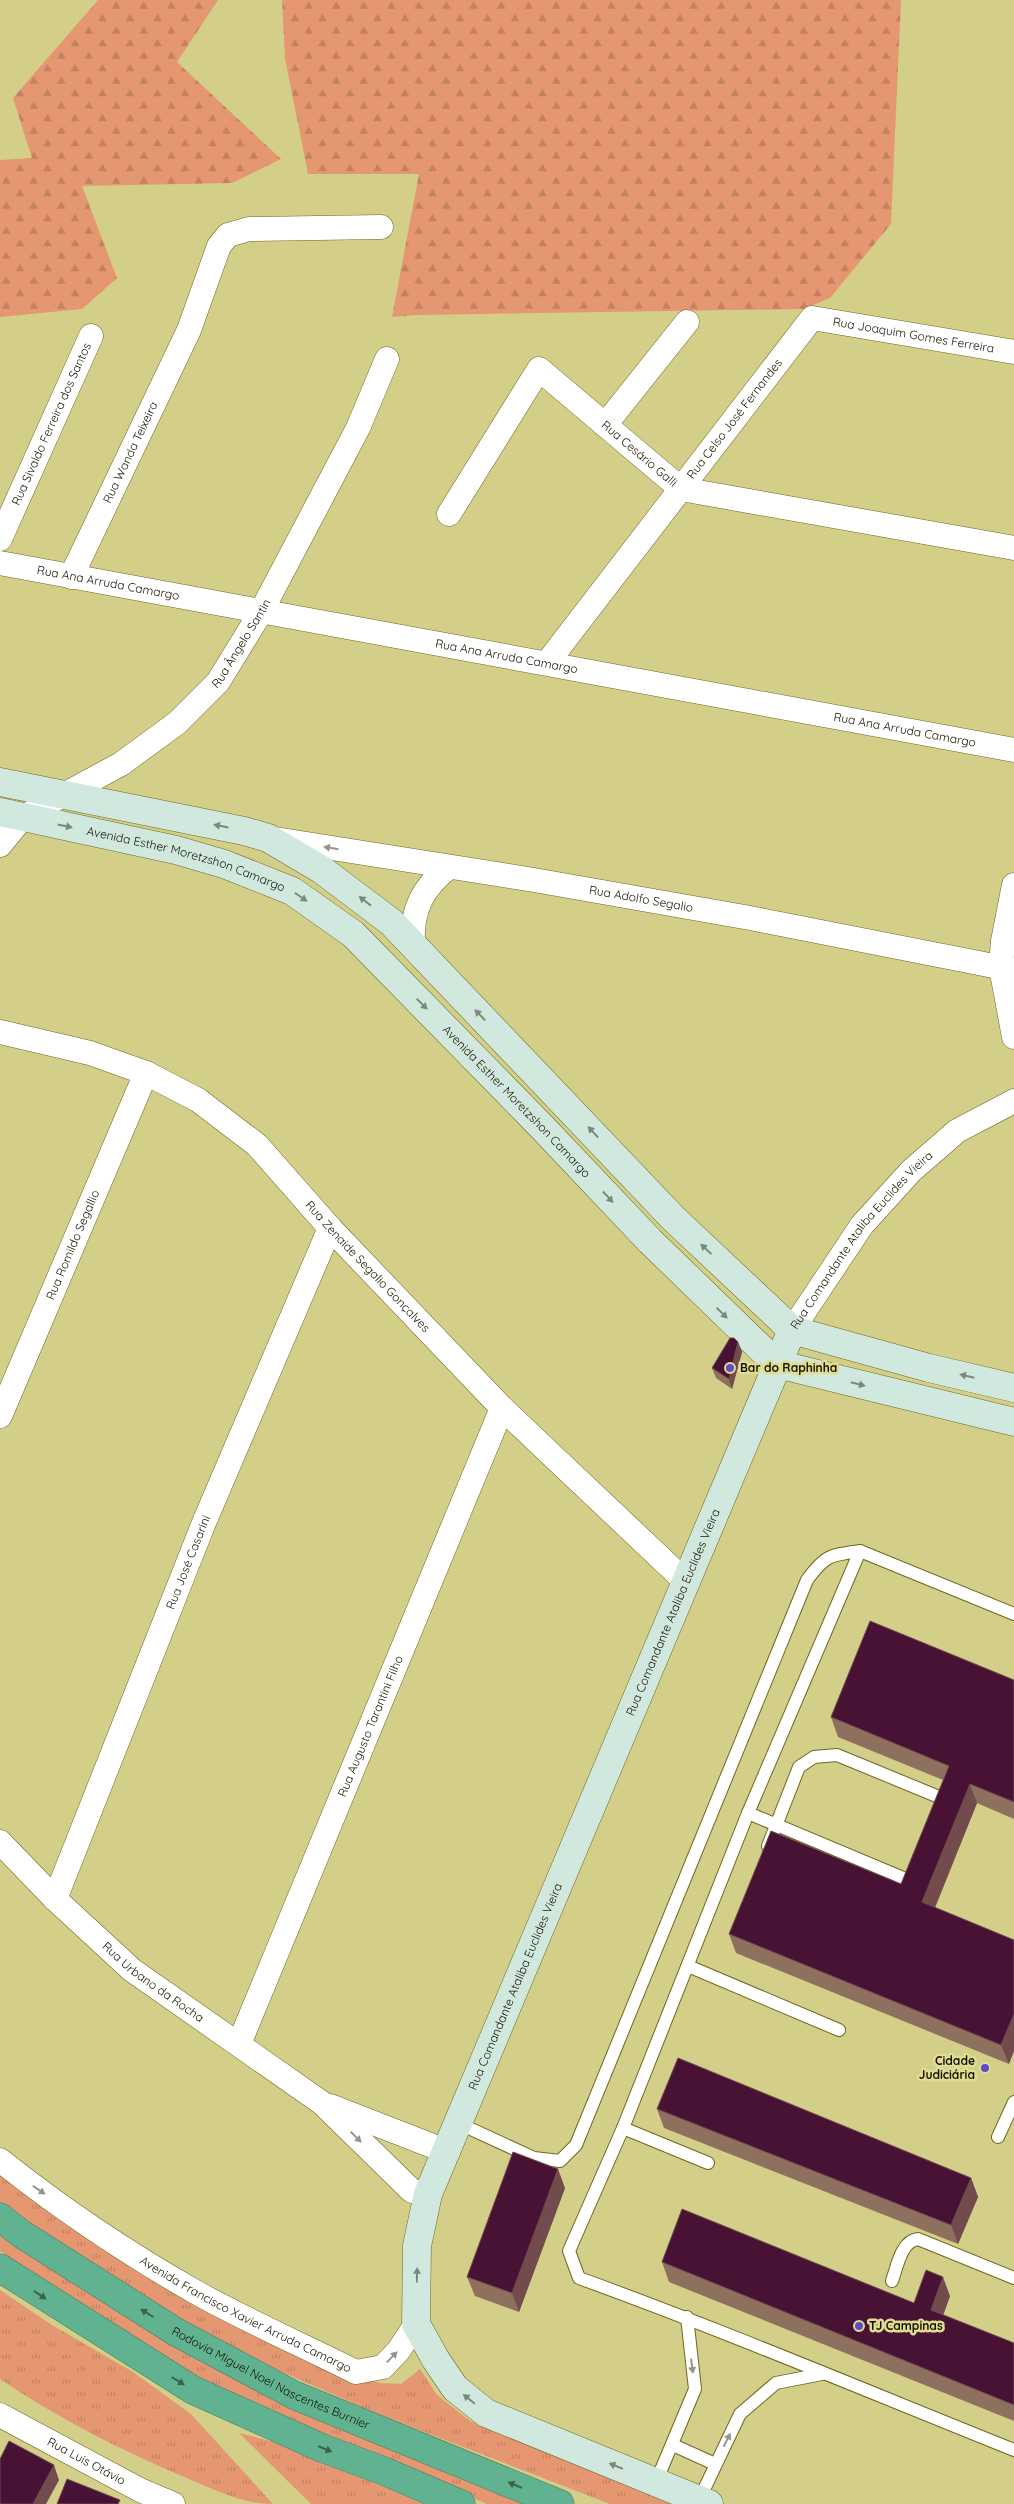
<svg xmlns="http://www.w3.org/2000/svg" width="1014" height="2504" font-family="Quicksand,sans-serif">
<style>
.grass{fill:url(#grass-tufts)}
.forest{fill:url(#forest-firs)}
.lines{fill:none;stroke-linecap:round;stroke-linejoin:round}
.lane-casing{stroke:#6d6820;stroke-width:14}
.street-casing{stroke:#6d6820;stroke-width:25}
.secondary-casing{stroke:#6d6820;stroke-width:29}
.highway-casing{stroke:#477b5e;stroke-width:29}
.lane{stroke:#fff;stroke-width:12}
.street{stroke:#fff;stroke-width:24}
.secondary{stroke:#d0e8de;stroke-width:28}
.highway{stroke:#61b291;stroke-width:28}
.wall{fill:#8e705e}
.shaded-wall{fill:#724b4d}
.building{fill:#481234;stroke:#724b4d}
.oneway{fill:#7c897a}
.oneway2{fill:#96958c}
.oneway3{fill:#3c6348}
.poi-dot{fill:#604cc5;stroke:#e0dc94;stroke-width:2}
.labels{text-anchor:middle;stroke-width:5;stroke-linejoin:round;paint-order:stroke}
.street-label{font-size:12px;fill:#161400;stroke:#e0dc94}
.poi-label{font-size:12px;font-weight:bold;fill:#161400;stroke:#e0dc94;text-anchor:start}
</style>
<defs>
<pattern id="grass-tufts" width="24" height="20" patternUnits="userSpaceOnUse" patternTransform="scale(1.25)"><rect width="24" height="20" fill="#e59772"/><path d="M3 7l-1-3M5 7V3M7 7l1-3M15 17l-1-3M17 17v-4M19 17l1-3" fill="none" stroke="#c48161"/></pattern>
<pattern id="forest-firs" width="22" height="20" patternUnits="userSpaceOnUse" patternTransform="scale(1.25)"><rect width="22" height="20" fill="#e59772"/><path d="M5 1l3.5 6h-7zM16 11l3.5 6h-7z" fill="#c48161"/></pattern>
</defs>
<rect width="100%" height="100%" fill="#d3cf88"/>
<g class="grass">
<polygon points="0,2171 347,2373 380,2383 401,2384 420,2369 437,2395 470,2421 682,2504 610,2504 378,2414 236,2352 104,2276 0,2204"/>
<polygon points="0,2227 14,2237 535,2504 487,2504 298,2426 172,2366 88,2313 0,2251"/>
<path d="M0,2290l52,35 81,47 58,42 82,90c-30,0 -56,-13 -84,-25 -65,-27 -130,-60 -189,-100z"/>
<polygon points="239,2433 286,2445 424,2504 311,2504"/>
</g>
<g class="forest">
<polygon points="98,0 218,0 177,62 281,159 232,183 82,186 117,278 82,309 0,317 0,160 32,158 13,98"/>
<polygon points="282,0 901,0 891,224 830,298 804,309 418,315 392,317 419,174 308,174 285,58"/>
</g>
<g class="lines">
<defs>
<g id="lane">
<path d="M860,1551l-112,262 -125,315 -54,123 10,27c146,53 290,114 435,172"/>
<polyline points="748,1813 908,1880"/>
<polyline points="768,1846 799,1767 814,1757 837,1755 939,1797"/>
<polyline points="688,1966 839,2030"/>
<path d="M460,2124l74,34 26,3 16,-16 231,-565c18,-25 23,-25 53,-29l154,63"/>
<polyline points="623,2128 708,2163"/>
<polyline points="998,2137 1014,2102"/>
<path d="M892,2281c5,-14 9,-40 26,-42l96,39"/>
<polyline points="673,2445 715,2464"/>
<polyline points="656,2482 695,2389 687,2317"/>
<polyline points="699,2500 740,2414 776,2383 822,2374"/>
</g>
<g id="street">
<polyline points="605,425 687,322"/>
<path id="s1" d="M449,514l90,-145 142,120 333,59"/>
<path id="s2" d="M0,539l91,-203"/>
<path id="s3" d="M0,563l1014,187"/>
<path id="s4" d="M71,577l118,-247 30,-84 9,-11 21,-6 132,-2"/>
<path id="s5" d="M547,663l265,-345 202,34"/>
<path id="s6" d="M275,839l259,41 216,38 264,52"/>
<path id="s7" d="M0,845l23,-28 98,-53 56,-41 41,-41 43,-70 97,-184 29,-69"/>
<polyline points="1014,885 1003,941 1001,967 1014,1037"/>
<path d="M413,943c-2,-33 10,-56 36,-76"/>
<path id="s8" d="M0,1032l90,21 56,20 52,27 59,45 73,83 172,180 185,175"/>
<path id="s9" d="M792,1330l70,-105 49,-54 46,-40 57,-30"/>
<path id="s10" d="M0,1416l146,-343"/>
<path id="s11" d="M0,1842l55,57 77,71 190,133 90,88 16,3"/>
<path id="s12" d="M55,1899l148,-374 127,-297"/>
<path id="s13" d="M239,2044l263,-636"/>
<polyline points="330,2106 448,2152"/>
<path id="s14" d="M0,2160c60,48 132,96 199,134 51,28 105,52 157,78l27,-5 16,-17 17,-26"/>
<path id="s15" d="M0,2415l140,75 33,14"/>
</g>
<g id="secondary">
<polyline points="0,782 244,831 268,838 322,870 391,922 673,1218 792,1330 929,1368 1014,1388"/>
<path id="s16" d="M0,812l176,38 48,14 68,27 61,43 189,193 108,114 127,123 237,58"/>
<path id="s17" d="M709,2504l-223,-91 -31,-25 -19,-28 -20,-36 1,-78 11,-52 364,-864"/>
</g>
<g id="highway">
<path id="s18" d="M0,2217l20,16 156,99 118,63 266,109"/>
<polyline points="0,2268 193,2390 322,2448 384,2471 461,2504"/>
</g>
</defs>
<use href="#lane" class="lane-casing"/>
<use href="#street" class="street-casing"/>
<use href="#secondary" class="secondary-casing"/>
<use href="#highway" class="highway-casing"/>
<use href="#lane" class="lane"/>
<use href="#street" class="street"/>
<use href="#secondary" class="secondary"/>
<use href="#highway" class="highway"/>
</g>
<g class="wall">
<polygon points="738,1342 742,1352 732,1389 716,1378 712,1368"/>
<polygon points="1014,1680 1014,1819 977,1803 935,1908 1014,1940 1009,2064 736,1953 729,1934 901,1884 943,1780 838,1737 831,1717"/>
<polygon points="657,2109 971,2178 978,2197 958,2244 664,2128"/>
<polygon points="565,2188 519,2312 475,2296 467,2277"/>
<polygon points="662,2262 914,2303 950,2296 943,2315 1014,2343 1014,2421 669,2282"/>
</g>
<g class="shaded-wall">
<polygon points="738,1342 742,1352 732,1389 729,1379"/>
<polygon points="970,1784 977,1803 929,1922 922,1902"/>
<polygon points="1014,2014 1014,2051 1009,2064 1001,2045"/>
<polygon points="558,2169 565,2188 519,2312 512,2293"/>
<polygon points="971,2178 978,2197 958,2244 951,2225"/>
<polygon points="943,2277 950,2296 938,2330 931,2310"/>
<polygon points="54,2465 59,2480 46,2504 33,2504"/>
</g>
<g class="building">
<polygon points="730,1338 734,1338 738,1342 729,1379 712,1368"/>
<polygon points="870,1621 1014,1680 1014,1802 970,1784 922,1902 1014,1940 1014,2014 1001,2045 729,1934 771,1831 901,1884 949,1766 831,1717"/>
<polygon points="678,2058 971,2178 951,2225 657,2109"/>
<polygon points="513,2152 558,2169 512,2293 467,2277"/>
<polygon points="682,2209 914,2303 926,2270 943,2277 931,2310 1014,2343 1014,2405 662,2262"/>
<polygon points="9,2441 54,2465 33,2504 0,2504 0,2459"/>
<polygon points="67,2479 120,2500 118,2504 57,2504"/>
</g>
<defs><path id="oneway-solid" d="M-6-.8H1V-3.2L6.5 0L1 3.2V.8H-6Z" transform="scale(1.25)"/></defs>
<g class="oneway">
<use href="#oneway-solid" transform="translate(65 826) rotate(12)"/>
<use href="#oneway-solid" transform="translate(221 826) rotate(-169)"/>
<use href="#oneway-solid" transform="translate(301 897) rotate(35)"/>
<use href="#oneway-solid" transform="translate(365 901) rotate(-142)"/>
<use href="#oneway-solid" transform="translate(422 1004) rotate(45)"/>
<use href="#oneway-solid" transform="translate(480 1015) rotate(-134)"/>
<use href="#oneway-solid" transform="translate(593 1132) rotate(-133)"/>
<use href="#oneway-solid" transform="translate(608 1197) rotate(47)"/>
<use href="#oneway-solid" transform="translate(706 1249) rotate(-137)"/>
<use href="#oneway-solid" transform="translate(722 1313) rotate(44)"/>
<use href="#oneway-solid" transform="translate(967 1376) rotate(-167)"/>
<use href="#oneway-solid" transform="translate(858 1384) rotate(14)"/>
<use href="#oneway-solid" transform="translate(417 2275) rotate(-89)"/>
<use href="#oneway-solid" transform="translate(469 2399) rotate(-141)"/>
<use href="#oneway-solid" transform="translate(616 2466) rotate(-158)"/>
</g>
<g class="oneway2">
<use href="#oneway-solid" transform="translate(331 848) rotate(-171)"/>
<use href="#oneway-solid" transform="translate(356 2137) rotate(45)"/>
<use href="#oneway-solid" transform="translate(39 2190) rotate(34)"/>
<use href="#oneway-solid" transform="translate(392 2357) rotate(-46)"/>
<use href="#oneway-solid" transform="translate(692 2366) rotate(83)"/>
<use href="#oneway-solid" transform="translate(727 2440) rotate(-63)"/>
</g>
<g class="oneway3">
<use href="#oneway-solid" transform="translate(40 2295) rotate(33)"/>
<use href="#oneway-solid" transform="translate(147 2313) rotate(-148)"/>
<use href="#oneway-solid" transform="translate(178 2381) rotate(32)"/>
<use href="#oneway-solid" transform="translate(325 2449) rotate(22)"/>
<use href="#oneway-solid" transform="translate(515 2485) rotate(-157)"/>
</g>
<g class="poi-dot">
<circle cx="730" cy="1368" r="5"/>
<circle cx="985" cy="2068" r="5"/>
<circle cx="859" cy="2326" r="5"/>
</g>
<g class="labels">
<g class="street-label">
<text dy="4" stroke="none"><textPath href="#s5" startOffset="538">Rua Joaquim Gomes Ferreira</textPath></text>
<text dy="4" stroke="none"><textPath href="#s5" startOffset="308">Rua Celso José Fernandes</textPath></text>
<text dy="4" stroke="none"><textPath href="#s2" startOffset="126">Rua Sivaldo Ferreira dos Santos</textPath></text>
<text dy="4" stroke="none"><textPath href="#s4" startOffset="138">Rua Wanda Teixeira</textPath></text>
<text dy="4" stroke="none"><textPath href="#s1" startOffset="302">Rua Cesário Galli</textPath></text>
<text dy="4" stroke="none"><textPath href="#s3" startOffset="110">Rua Ana Arruda Camargo</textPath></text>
<text dy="4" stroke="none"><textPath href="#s7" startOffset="320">Rua Ângelo Santin</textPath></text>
<text dy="4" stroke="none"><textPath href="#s3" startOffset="515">Rua Ana Arruda Camargo</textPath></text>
<text dy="4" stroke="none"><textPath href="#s3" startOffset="920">Rua Ana Arruda Camargo</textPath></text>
<text dy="4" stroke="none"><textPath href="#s16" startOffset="192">Avenida Esther Moretzshon Camargo</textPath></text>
<text dy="4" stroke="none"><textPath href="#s6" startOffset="371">Rua Adolfo Segalio</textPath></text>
<text dy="4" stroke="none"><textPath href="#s16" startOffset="612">Avenida Esther Moretzshon Camargo</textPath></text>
<text dy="4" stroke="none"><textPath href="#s9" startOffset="114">Rua Comandante Ataliba Euclides Vieira</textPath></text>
<text dy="4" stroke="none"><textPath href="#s10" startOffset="186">Rua Romildo Segallio</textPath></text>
<text dy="4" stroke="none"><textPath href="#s8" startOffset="449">Rua Zenaide Segalio Gonçalves</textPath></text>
<text dy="4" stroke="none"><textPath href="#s12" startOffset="362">Rua José Casarini</textPath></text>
<text dy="4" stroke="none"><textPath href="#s17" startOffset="1118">Rua Comandante Ataliba Euclides Vieira</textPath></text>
<text dy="4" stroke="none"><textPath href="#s13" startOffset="344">Rua Augusto Tarantini Filho</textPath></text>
<text dy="4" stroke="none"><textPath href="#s11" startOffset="208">Rua Urbano da Rocha</textPath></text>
<text dy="4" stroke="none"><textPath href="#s17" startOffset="712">Rua Comandante Ataliba Euclides Vieira</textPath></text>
<text dy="4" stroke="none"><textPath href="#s14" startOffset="291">Avenida Francisco Xavier Arruda Camargo</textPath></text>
<text dy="4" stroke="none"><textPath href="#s18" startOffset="316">Rodovia Miguel Noel Nascentes Burnier</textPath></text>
<text dy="4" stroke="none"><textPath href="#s15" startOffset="98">Rua Luis Otávio</textPath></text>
</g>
<g class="poi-label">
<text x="740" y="1372">Bar do Raphinha</text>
<text x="975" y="2065" text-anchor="end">Cidade<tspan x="975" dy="14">Judiciária</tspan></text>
<text x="869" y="2330">TJ Campinas</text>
</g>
</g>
</svg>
